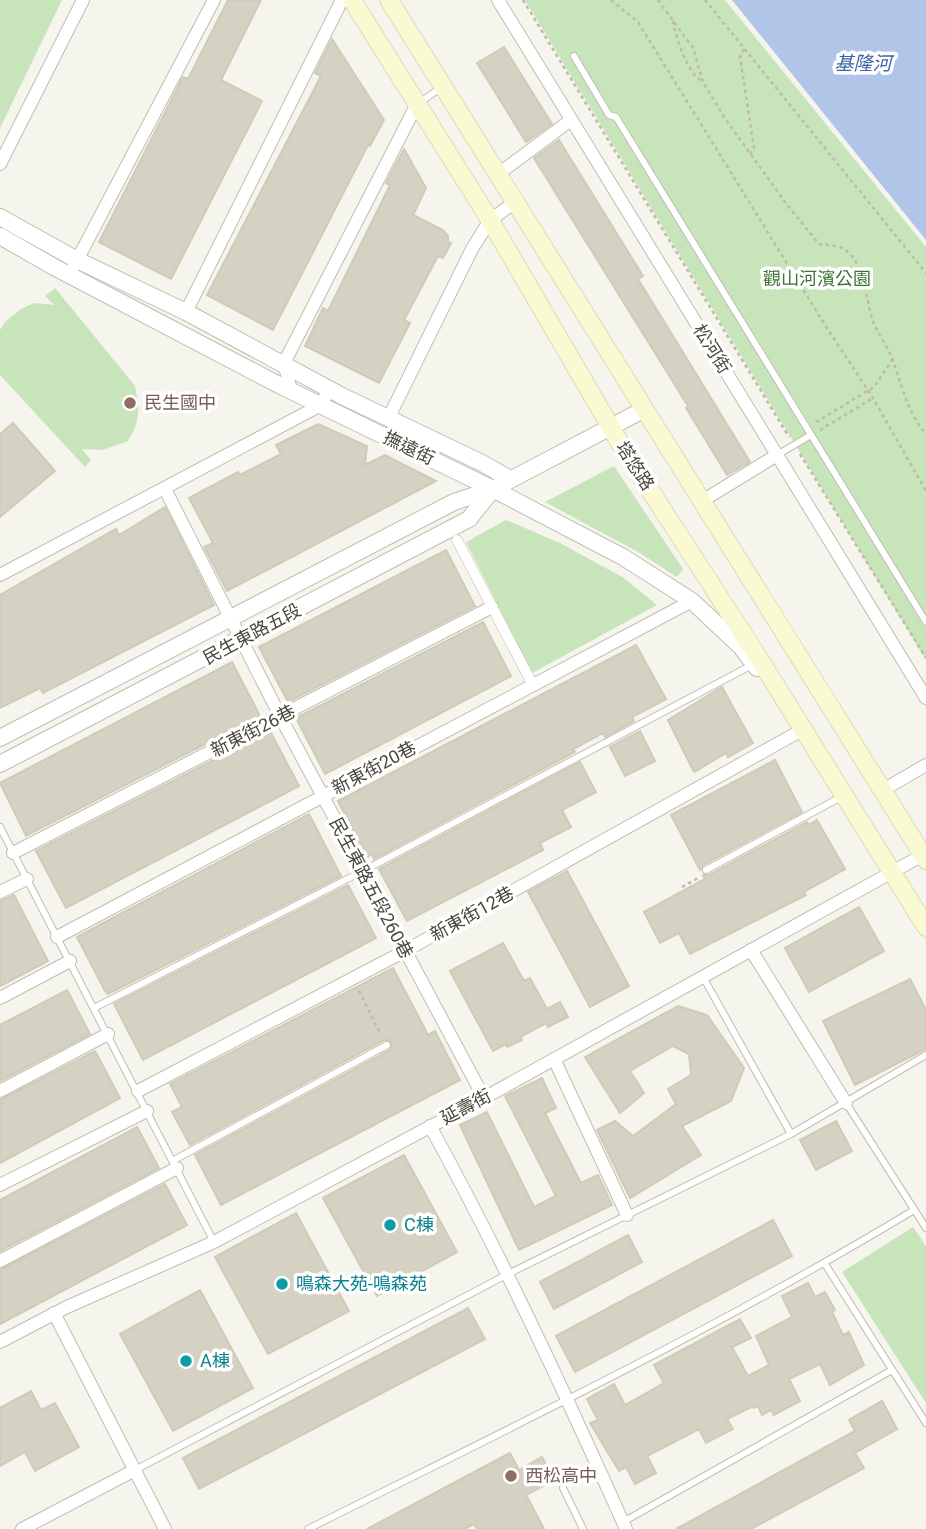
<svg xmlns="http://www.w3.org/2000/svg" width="926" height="1529" font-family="Roboto,'Noto Sans TC',sans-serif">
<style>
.green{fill:#c8e4bb}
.water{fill:#b1c5e9}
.building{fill:#d5d2c3;stroke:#cfcbb7;stroke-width:2}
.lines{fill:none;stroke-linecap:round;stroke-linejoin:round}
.service-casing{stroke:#bfbeb0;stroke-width:8}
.pedestrian-casing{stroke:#bfbeb0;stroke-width:11}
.minor-casing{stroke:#bfbeb0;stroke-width:14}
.tertiary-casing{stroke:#bfbeb0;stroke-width:18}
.secondary-casing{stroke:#c7c49b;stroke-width:19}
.path{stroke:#bfbca3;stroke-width:2.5;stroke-dasharray:3.5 3.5;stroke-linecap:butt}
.service{stroke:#fff;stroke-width:6}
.pedestrian{stroke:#fff;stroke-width:10}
.minor{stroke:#fff;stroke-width:12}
.tertiary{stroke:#fff;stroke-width:16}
.secondary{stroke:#f9f9d2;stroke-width:18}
.education-dot{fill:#8d6e63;stroke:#fff;stroke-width:2.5}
.culture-dot{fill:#0f9aa8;stroke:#fff;stroke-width:2.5}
.labels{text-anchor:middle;stroke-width:7;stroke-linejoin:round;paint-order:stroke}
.park-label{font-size:18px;fill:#3d7534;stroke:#fff}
.street-label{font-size:18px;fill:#49463b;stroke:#fff}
.education-label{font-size:18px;fill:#785e54;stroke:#fff;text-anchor:start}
.culture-label{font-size:18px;fill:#0d838f;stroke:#fff;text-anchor:start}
.water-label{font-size:19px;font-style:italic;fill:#3f64a9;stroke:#fff}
</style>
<rect width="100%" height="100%" fill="#f5f4ed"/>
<g class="green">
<polygon points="0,0 62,0 0,128"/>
<polygon points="525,0 725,0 926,247 926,660"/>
<path d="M55,288l80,98c5,24 5,35 -7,55l-26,9 -20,-1 9,11 -6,7 -85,-92v-45l5,-8 16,-13 13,-6 20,2 -9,-9z"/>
<polygon points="614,466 683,569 677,577 638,552 545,502"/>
<polygon points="506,520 560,543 624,578 657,605 532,673 466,542"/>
<polygon points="913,1227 926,1246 926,1403 842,1272"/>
</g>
<polygon class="water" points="732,0 926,0 926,240"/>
<g class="building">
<polygon points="228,0 261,0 221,80 262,101 171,279 99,242 183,77 188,79"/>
<polygon points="332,39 384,120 370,146 368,145 273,330 207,295 321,76 315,73"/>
<polygon points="504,47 552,124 526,142 477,63"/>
<polygon points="559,140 643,276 638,279 750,462 727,475 686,408 688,406 534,158"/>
<polygon points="404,149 426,188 413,215 443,230 448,236 448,242 451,243 443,258 438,256 404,320 410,323 379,383 305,346 323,308 328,311 390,185 386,183"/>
<polygon points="13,423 55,471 0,517 0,434"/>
<polygon points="318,424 367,446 365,465 385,455 436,481 227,591 204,547 213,543 189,498 238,472 240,475 281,454 276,445"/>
<polygon points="165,507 214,605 43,693 40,688 0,708 0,595 116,529 119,535"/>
<polygon points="446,550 475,606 288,702 259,647"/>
<polygon points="483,622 511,676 325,774 296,718"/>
<polygon points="636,645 666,699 632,717 634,721 605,737 603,733 573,749 575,752 374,859 372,854 367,857 338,801"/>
<polygon points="232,662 260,716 26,836 0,783"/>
<polygon points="722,687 753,743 728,757 726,753 694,772 668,720"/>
<polygon points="270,731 299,786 66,908 36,851"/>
<polygon points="640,731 655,761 625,776 610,747"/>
<polygon points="775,760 802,812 703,865 700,870 671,815"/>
<polygon points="580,762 596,792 562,810 571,827 540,843 543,850 407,921 379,869"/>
<polygon points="309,814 341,876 108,994 105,991 77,937"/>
<polygon points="817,820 845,869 804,892 806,895 690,954 679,933 660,943 644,912 705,879 703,875 709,875 807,822 809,825"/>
<polygon points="567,871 629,986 590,1007 528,892"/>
<polygon points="348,885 376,938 143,1060 114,1004"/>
<polygon points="14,895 48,961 0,986 0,901"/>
<polygon points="859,907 884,951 809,992 785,948"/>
<polygon points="503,943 524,981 530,978 547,1009 560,1002 568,1017 548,1027 546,1023 520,1037 522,1040 507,1047 506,1044 493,1051 450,971"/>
<polygon points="393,968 428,1035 435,1031 460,1080 221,1205 195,1155 390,1050 392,1043 389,1040 384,1040 190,1145 172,1112 182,1107 170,1084"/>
<polygon points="910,979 926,1010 926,1049 855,1085 823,1021"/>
<polygon points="67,990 90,1034 0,1081 0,1025"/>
<polygon points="678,1006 707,1015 744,1068 731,1101 682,1126 701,1155 630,1198 597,1130 615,1121 633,1136 676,1104 668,1089 691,1075 689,1054 673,1046 630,1071 644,1093 620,1113 585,1057"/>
<polygon points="95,1051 120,1098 0,1163 0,1100"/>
<polygon points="542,1078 556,1108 545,1113 581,1183 598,1175 612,1205 519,1250 460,1125 487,1112 534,1207 556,1196 505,1096"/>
<polygon points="836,1121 852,1151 816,1170 800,1140"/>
<polygon points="137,1127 159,1168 0,1251 0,1200"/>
<polygon points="404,1155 457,1252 377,1296 323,1198"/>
<polygon points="165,1184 187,1225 0,1324 0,1270"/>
<polygon points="296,1213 349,1311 268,1354 215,1257"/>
<polygon points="773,1220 792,1256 575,1372 556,1336"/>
<polygon points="628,1235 642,1262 554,1309 540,1282"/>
<polygon points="808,1283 815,1297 825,1292 835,1310 832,1312 843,1335 849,1332 864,1365 830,1385 820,1364 789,1379 800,1401 774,1415 771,1410 762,1415 758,1406 754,1408 753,1406 727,1419 733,1429 706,1443 699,1429 647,1456 656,1473 635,1484 626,1467 619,1471 590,1423 598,1420 587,1399 614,1384 625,1405 664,1383 654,1365 740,1319 751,1338 732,1347 748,1376 769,1365 756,1336 792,1317 782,1296"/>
<polygon points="200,1290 253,1388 173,1431 120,1334"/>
<polygon points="468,1308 485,1339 199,1489 183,1458"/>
<polygon points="31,1391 41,1410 55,1403 79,1447 35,1471 25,1452 0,1466 0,1408"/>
<polygon points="882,1401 897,1429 855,1453 864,1468 751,1529 676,1529 855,1431 849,1420"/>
<polygon points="510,1453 519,1470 542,1457 554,1480 526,1495 544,1529 477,1529 474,1524 464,1529 367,1529"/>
</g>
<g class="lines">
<defs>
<g id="service">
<polyline points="574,56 609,115 616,117 926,622"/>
<polyline points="419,103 442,87"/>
<polyline points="777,455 811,435"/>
<polyline points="0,827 214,1242"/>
<polyline points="706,870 843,796"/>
<polyline points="703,977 791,1134"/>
<polyline points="94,1008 363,871 752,665"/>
<polyline points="846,1103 926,1228"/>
<polyline points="174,1160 387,1045"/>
<polyline points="825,1264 926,1423"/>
<polyline points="135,1470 508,1274 791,1134 926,1055"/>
<polyline points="563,1488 583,1529"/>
<polyline points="623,1522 892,1370"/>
<path d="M308,1529c204,-102 411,-201 606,-319"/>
</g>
<polyline id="pedestrian" points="457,540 533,685"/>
<g id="minor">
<polyline points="498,0 926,698"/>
<polyline points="0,164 83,0"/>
<polyline points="497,175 571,120"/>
<polyline points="74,266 214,0"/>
<polyline points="186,312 342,0"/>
<polyline points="291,390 284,363 417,104"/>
<polyline points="388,419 472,249 490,220 514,203"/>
<polyline points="165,489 280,716 484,1098"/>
<polyline points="702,501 777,455"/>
<polyline points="0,575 321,405 329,389"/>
<polyline points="883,790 926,765"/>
<polyline points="13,853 492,607"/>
<polyline points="0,892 27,879"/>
<polyline points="57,937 692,601"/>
<polyline points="751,950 846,1103"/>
<polyline points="0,998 70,961"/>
<polyline points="554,1059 627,1215"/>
<polyline points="0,1091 108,1034"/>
<polyline points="138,1091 405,951 802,730"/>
<path d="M430,1126c72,131 135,267 196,403"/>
<polyline points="0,1185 147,1111"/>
<polyline points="0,1261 177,1168"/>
<polyline points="54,1313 165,1529"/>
<polyline points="0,1342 67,1307 214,1242 484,1098 923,855"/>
<polyline points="22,1529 135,1470"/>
</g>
<g id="tertiary">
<polyline points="0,217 77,260 186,312 342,396 482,463 510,479"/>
<polyline points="0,236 54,267 279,385 493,489 623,557 692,601 741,647 757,668"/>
<polyline points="0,738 454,502 493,489 643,410"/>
<polyline points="0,764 469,519 493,489"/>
</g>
<g id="secondary">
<polyline points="352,0 490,220 624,450 760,660 926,927"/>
<polyline points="389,0 926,860"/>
</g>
</defs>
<use href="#service" class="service-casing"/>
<use href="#pedestrian" class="pedestrian-casing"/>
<use href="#minor" class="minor-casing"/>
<use href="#tertiary" class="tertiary-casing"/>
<use href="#secondary" class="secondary-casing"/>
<g class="path">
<polyline points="523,0 789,437"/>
<polyline points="611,0 638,22 825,325 873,398 926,491"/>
<path d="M658,0l35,48 10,34 21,35 61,85 34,42c10,1 23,1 30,9 17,17 16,44 23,65 5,16 16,28 21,43 11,29 13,49 33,73"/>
<polyline points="705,0 926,273"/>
<path d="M673,21c3,17 14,52 30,61"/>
<polyline points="744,49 740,57 754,148 750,155"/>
<polyline points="816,422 874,387 893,359"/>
<polyline points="820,430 873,398"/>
<polyline points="800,454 926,658"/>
<polyline points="682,887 700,877"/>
<polyline points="359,991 381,1035"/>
</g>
<use href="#service" class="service"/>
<use href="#pedestrian" class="pedestrian"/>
<use href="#minor" class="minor"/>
<use href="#tertiary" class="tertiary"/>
<use href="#secondary" class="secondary"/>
</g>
<g class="education-dot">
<circle cx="130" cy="403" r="7"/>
<circle cx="511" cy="1476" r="7"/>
</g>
<g class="culture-dot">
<circle cx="390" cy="1225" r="7"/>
<circle cx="282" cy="1284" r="7"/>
<circle cx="186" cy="1361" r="7"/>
</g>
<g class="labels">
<g class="park-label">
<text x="817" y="285">觀山河濱公園</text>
</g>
<g class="street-label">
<text transform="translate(712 349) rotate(58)" y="6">松河街</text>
<text transform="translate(409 448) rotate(26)" y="6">撫遠街</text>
<text transform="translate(635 466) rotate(57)" y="6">塔悠路</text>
<text transform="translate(252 634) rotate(-28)" y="6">民生東路五段</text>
<text transform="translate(253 731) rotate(-27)" y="6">新東街26巷</text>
<text transform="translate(374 768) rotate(-28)" y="6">新東街20巷</text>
<text transform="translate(371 888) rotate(62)" y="6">民生東路五段260巷</text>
<text transform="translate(472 914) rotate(-29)" y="6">新東街12巷</text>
<text transform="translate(466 1107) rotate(-28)" y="6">延壽街</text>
</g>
<g class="education-label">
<text x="144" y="409">民生國中</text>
<text x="525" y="1482">西松高中</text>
</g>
<g class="culture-label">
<text x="404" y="1231">C棟</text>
<text x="296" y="1290">鳴森大苑-鳴森苑</text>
<text x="200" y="1367">A棟</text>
</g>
<g class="water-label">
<text x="863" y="70">基隆河</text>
</g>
</g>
</svg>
